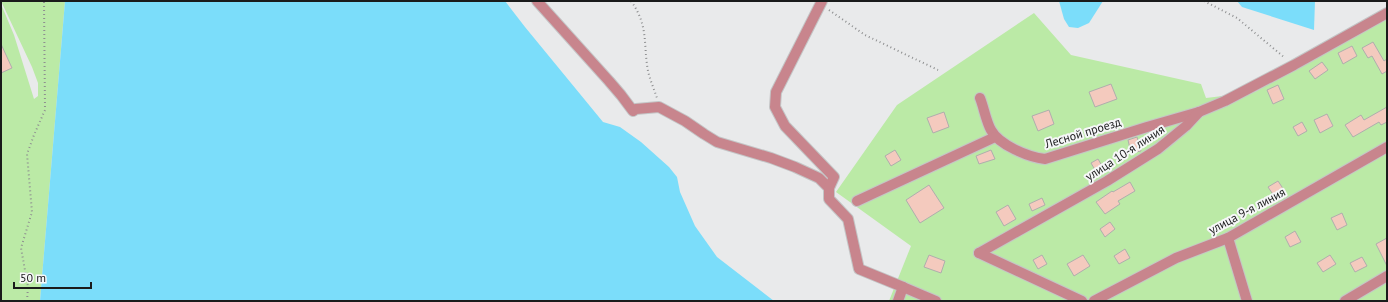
<svg xmlns="http://www.w3.org/2000/svg" width="1388" height="302" font-family="'PT Sans',sans-serif">
<style>
.green{fill:#bbeaa6}
.water{fill:#7bddfa}
.building{fill:#f4cabe;stroke:#afaead}
.lines{fill:none;stroke-linecap:round;stroke-linejoin:round}
.minor-casing{stroke:#c4c5c6;stroke-width:12}
.path{stroke:#8e8f90;stroke-width:2;stroke-dasharray:1 3;stroke-linecap:butt}
.minor{stroke:#c8858d;stroke-width:10}
.labels{text-anchor:middle;stroke-width:4;stroke-linejoin:round;paint-order:stroke}
.street-label{font-size:12px;fill:#1a1b1b;stroke:#f6f7f8}
</style>
<rect width="100%" height="100%" fill="#e9eaeb"/>
<g class="green">
<polygon points="1,1 65,1 40,301 1,301 1,4 14,35 34,99 38,96 38,83 32,67"/>
<polygon points="1034,13 1071,55 1201,84 1206,98 1255,92 1387,15 1387,301 889,301 911,246 836,192 897,105"/>
</g>
<g class="water">
<polygon points="65,1 505,1 525,27 603,122 620,127 641,142 669,167 677,177 680,192 695,226 717,257 774,301 40,301"/>
<polygon points="1059,1 1103,1 1089,23 1078,28 1069,27 1064,19"/>
<polygon points="1237,1 1315,1 1314,30 1242,7"/>
</g>
<g class="building">
<polygon points="1373,42 1384,61 1387,59 1387,71 1382,74 1372,56 1368,58 1362,48"/>
<polygon points="1,44 12,68 1,73"/>
<polygon points="1352,46 1357,56 1343,64 1338,53"/>
<polygon points="1322,62 1328,70 1315,79 1309,71"/>
<polygon points="1111,84 1117,99 1095,107 1089,92"/>
<polygon points="1278,85 1284,99 1273,104 1267,90"/>
<polygon points="1387,107 1387,122 1381,125 1379,122 1353,137 1345,125 1361,115 1364,120"/>
<polygon points="1049,110 1054,124 1038,131 1032,116"/>
<polygon points="944,112 949,127 933,133 927,118"/>
<polygon points="1327,114 1333,126 1320,133 1314,120"/>
<polygon points="1302,122 1307,131 1298,136 1293,127"/>
<polygon points="1137,137 1141,151 1131,153 1128,140"/>
<polygon points="895,150 901,160 891,166 885,156"/>
<polygon points="991,150 995,159 979,164 976,156"/>
<polygon points="1098,159 1105,171 1098,175 1091,163"/>
<polygon points="1278,181 1284,190 1274,196 1268,187"/>
<polygon points="1130,182 1135,191 1118,201 1120,204 1105,214 1096,202 1112,191 1113,192"/>
<polygon points="929,185 944,208 920,223 906,200"/>
<polygon points="1042,198 1045,205 1032,211 1029,204"/>
<polygon points="1008,205 1016,219 1004,226 996,212"/>
<polygon points="1342,213 1347,225 1337,230 1331,218"/>
<polygon points="1110,222 1115,229 1105,237 1100,229"/>
<polygon points="1295,231 1301,242 1290,247 1285,237"/>
<polygon points="1387,238 1387,266 1376,244"/>
<polygon points="1125,249 1130,258 1119,264 1114,256"/>
<polygon points="929,255 945,261 941,273 924,267"/>
<polygon points="1042,255 1047,264 1038,269 1033,260"/>
<polygon points="1083,255 1090,266 1074,276 1067,264"/>
<polygon points="1330,255 1336,264 1323,272 1317,263"/>
<polygon points="1362,257 1367,266 1355,272 1350,263"/>
</g>
<g class="lines">
<defs>
<g id="minor">
<polyline points="537,1 609,81 621,95 633,111 636,109 659,107 685,121 704,134 717,142 771,158 795,167 819,178 829,188"/>
<polyline points="822,1 776,92 775,107 785,126 834,177 829,188 829,199 848,219 859,269 903,287 898,301"/>
<path d="M980,98c4,10 6,23 11,32 8,15 37,27 54,29l102,-32 52,-15"/>
<polyline points="857,201 995,137"/>
<polyline points="1228,238 1247,301"/>
<polyline points="979,253 1107,181 1158,149 1186,126 1199,112 1225,101 1294,65 1387,13"/>
<polyline points="979,253 1082,301"/>
<polyline points="903,287 936,301"/>
<polyline points="1094,301 1176,258 1228,238 1387,147"/>
<polyline points="1345,301 1387,276"/>
</g>
</defs>
<use href="#minor" class="minor-casing"/>
<g class="path">
<path d="M631,1c18,25 12,43 17,70 2,9 6,18 9,27"/>
<polyline points="1204,1 1237,18 1285,58"/>
<polyline points="829,10 865,35 938,70"/>
<polyline points="27,301 28,287 21,248 32,212 27,154 34,135 45,110 44,1"/>
</g>
<use href="#minor" class="minor"/>
</g>
<g class="labels">
<g class="street-label">
<text transform="translate(1083 133) rotate(-17)" y="4">Лесной проезд</text>
<text transform="translate(1125 153) rotate(-33)" y="4">улица 10-я линия</text>
<text transform="translate(1247 211) rotate(-28)" y="4">улица 9-я линия</text>
</g>
</g>
<rect width="1388" height="302" fill="none" stroke="#1a1b1b" stroke-width="4"/>
<path d="M14 282v6h77v-6" fill="none" stroke="#1a1b1b" stroke-width="2"/>
<text x="20" y="282" font-size="12" fill="#1a1b1b" stroke="#f6f7f8" stroke-width="3" paint-order="stroke">50 m</text>
</svg>
